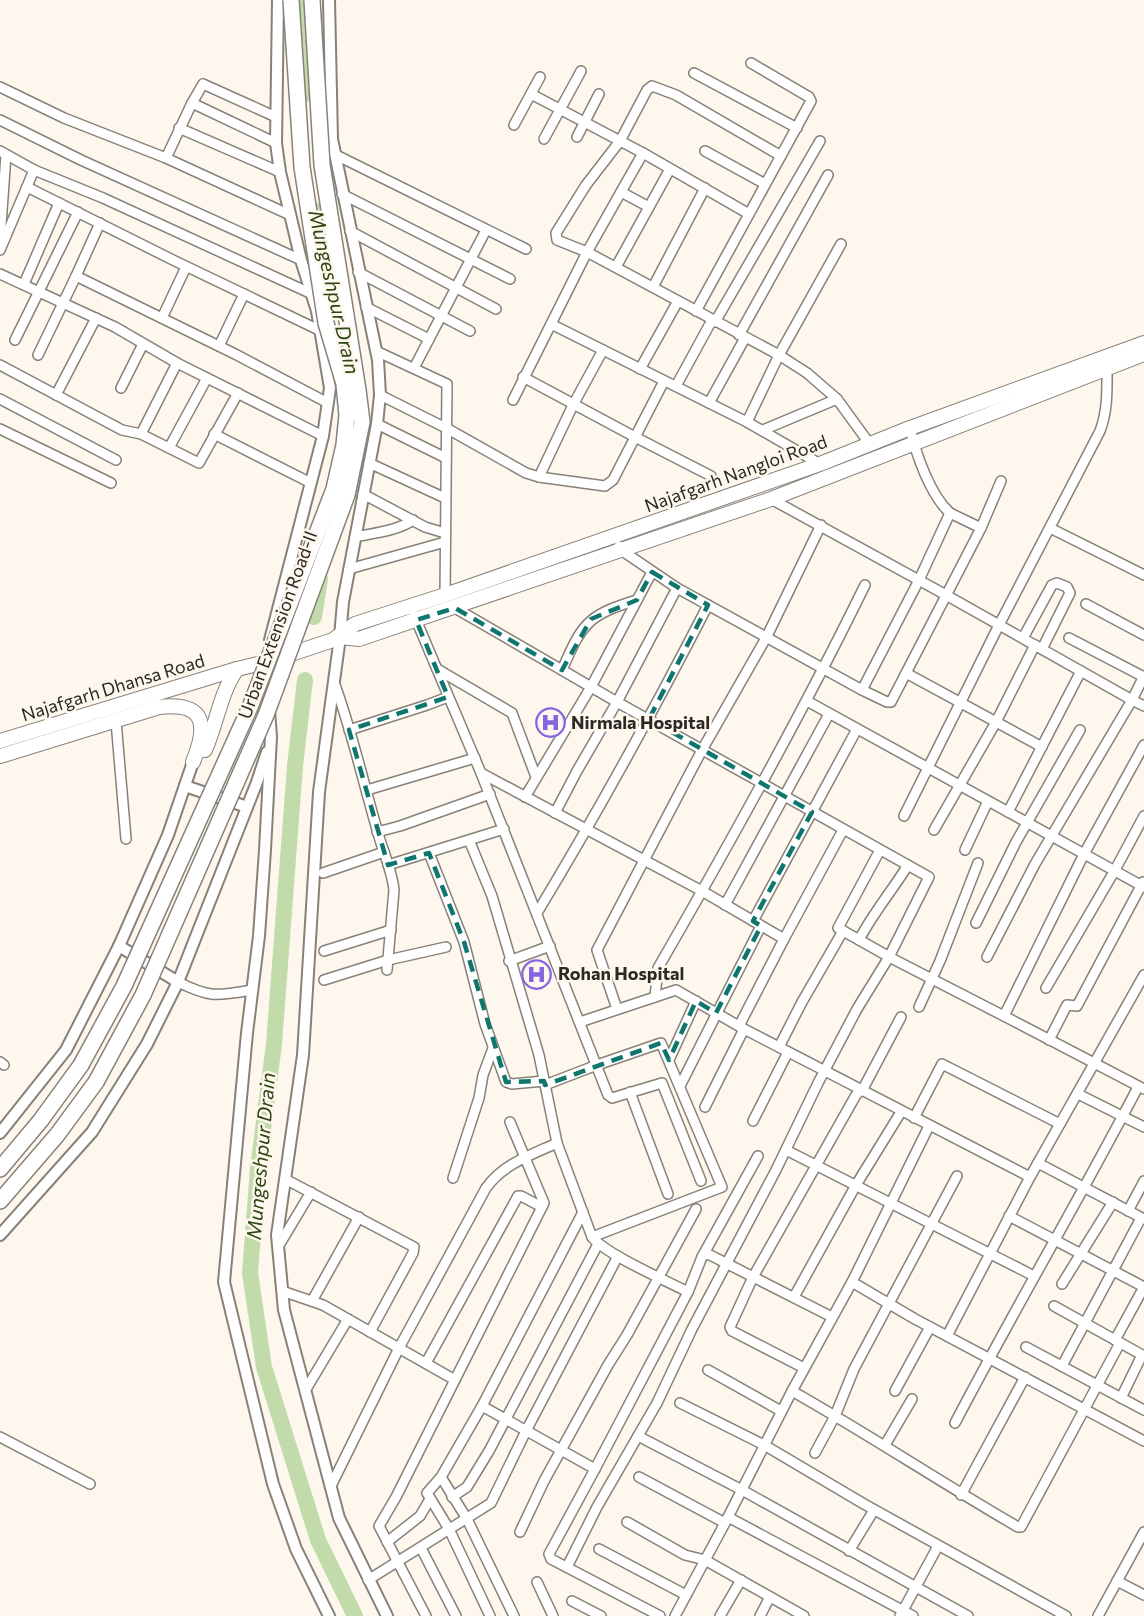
<svg xmlns="http://www.w3.org/2000/svg" width="1144" height="1616" font-family="Commissioner,sans-serif">
<style>
.lines{fill:none;stroke-linecap:round;stroke-linejoin:round}
.river{stroke:#c1dcaa;stroke-width:16}
.minor-casing{stroke:#878179;stroke-width:12}
.tertiary-casing{stroke:#878179;stroke-width:14}
.primary-casing{stroke:#878179;stroke-width:16}
.trunk-casing{stroke:#878179;stroke-width:18}
.minor{stroke:#fff;stroke-width:9}
.tertiary{stroke:#fff;stroke-width:10}
.primary{stroke:#fff;stroke-width:14}
.trunk{stroke:#fff;stroke-width:15}
.trunk-bridge-casing{stroke:#878179;stroke-width:18;stroke-linecap:butt}
.trunk-bridge{stroke:#fff;stroke-width:15}
.marked{fill:none;stroke:#0f766e;stroke-width:4.5;stroke-dasharray:12 8;stroke-linejoin:round}
.labels{text-anchor:middle;stroke-width:5;stroke-linejoin:round;paint-order:stroke}
.street-label{font-size:18px;fill:#2b2825;stroke:#fef7ee}
.poi-label{font-size:18px;font-weight:bold;fill:#2b2825;stroke:#fef7ee;text-anchor:start}
.water-label{font-size:20px;font-style:italic;fill:#2e4611;stroke:#fef7ee}
</style>
<rect width="100%" height="100%" fill="#fef7ee"/>
<g class="lines">
<g class="river">
<polyline points="303,95 306,0"/>
<polyline points="314,210 340,313"/>
<polyline points="314,617 320,579"/>
<polyline points="305,680 295,766 274,1044 258,1168 250,1273 264,1367 318,1540 355,1616"/>
</g>
<defs>
<g id="minor">
<polyline points="694,73 797,128"/>
<polyline points="0,87 64,118 166,158 290,215"/>
<polyline points="531,94 643,153 749,214"/>
<polyline points="192,103 276,143"/>
<polyline points="0,120 81,160 301,260"/>
<polyline points="514,125 540,77"/>
<polyline points="179,128 280,172"/>
<polyline points="577,137 599,94"/>
<polyline points="544,139 581,71"/>
<polyline points="0,151 34,170 103,198 312,294"/>
<polyline points="705,151 765,184"/>
<polyline points="643,153 587,252 551,324 747,422 820,464"/>
<polyline points="334,154 526,249"/>
<polyline points="781,156 676,95 652,86 647,90 620,141 586,185 556,233 557,240 587,252 779,355 807,373 837,399 869,443"/>
<polyline points="166,158 192,103 203,84 276,117"/>
<polyline points="27,187 175,261 321,331"/>
<polyline points="621,192 649,207"/>
<polyline points="342,194 510,279"/>
<polyline points="350,231 496,309"/>
<polyline points="0,239 6,155"/>
<polyline points="0,250 34,170"/>
<polyline points="616,267 670,169"/>
<polyline points="358,272 470,331"/>
<polyline points="0,274 115,327 177,363 323,436"/>
<polyline points="76,276 100,223"/>
<polyline points="24,284 59,203"/>
<polyline points="653,287 705,188"/>
<polyline points="366,307 429,339"/>
<polyline points="696,311 811,101 809,97 751,63"/>
<polyline points="162,318 186,267"/>
<polyline points="715,322 820,141"/>
<polyline points="739,335 828,175"/>
<polyline points="15,340 78,212"/>
<polyline points="219,346 244,294"/>
<polyline points="376,351 447,384 445,595"/>
<polyline points="38,355 76,276 235,354 328,403"/>
<polyline points="0,365 122,430 141,434 199,463 238,393"/>
<polyline points="414,368 486,230"/>
<polyline points="640,369 678,301"/>
<polyline points="523,377 635,437 711,476"/>
<polyline points="676,386 712,320"/>
<polyline points="121,388 143,344"/>
<polyline points="56,395 96,318"/>
<polyline points="380,395 448,429 526,473 539,477 605,486 613,480 664,381"/>
<polyline points="0,399 116,460"/>
<polyline points="513,400 551,324"/>
<polyline points="709,403 745,338"/>
<polyline points="747,422 779,355 841,244"/>
<polyline points="377,424 446,458"/>
<polyline points="0,429 111,483"/>
<polyline points="763,430 837,399"/>
<polyline points="141,434 177,363"/>
<polyline points="214,434 311,483"/>
<polyline points="169,448 207,378"/>
<polyline points="369,463 445,498"/>
<polyline points="539,477 573,405 603,350"/>
<polyline points="363,494 425,527 445,533"/>
<polyline points="771,499 946,595 1132,700 1144,676"/>
<polyline points="950,513 981,528"/>
<polyline points="1050,528 1144,575"/>
<path d="M355,537c19,-4 42,-6 58,-17"/>
<polyline points="619,546 621,550 677,588 862,690 887,702 891,702 981,528 1001,481"/>
<polyline points="349,569 445,542"/>
<polyline points="1086,604 1144,635"/>
<polyline points="455,608 617,702 929,877 889,957 857,1009 818,1083 776,1170 692,1329 657,1403 597,1507 567,1567"/>
<polyline points="414,615 481,773 608,1095 612,1098 662,1083 701,1181"/>
<polyline points="1023,638 1052,585 1057,583 1067,587 1070,593 1042,649"/>
<polyline points="1069,638 1144,677"/>
<polyline points="437,669 512,713 536,777"/>
<path d="M562,670c20,-46 25,-55 75,-70"/>
<polyline points="906,673 1042,747"/>
<path d="M334,682c18,49 29,100 44,151 5,19 14,37 16,57l-7,80"/>
<path d="M862,690l57,-110 31,-67c-20,-18 -34,-59 -40,-85"/>
<polyline points="807,701 1144,887"/>
<polyline points="116,721 126,839"/>
<polyline points="349,730 427,705 448,697"/>
<polyline points="1144,745 1084,854 1004,1016 1144,1089"/>
<polyline points="481,773 702,891 784,939 739,1026"/>
<polyline points="367,790 475,758"/>
<polyline points="525,797 591,687 652,572"/>
<polyline points="1008,812 1081,671"/>
<polyline points="555,813 577,771 617,702 677,588"/>
<path d="M904,816l95,-191 101,-194c8,-21 7,-42 7,-65"/>
<polyline points="934,830 996,722 1035,645"/>
<polyline points="377,832 400,826 490,794"/>
<path d="M469,840l23,56 47,159 18,88 35,94c15,18 73,43 96,55"/>
<polyline points="880,850 838,928 893,959 1004,1016"/>
<polyline points="965,850 988,801"/>
<polyline points="429,853 464,942 485,1024 506,1082 512,1084 544,1081"/>
<polyline points="388,865 504,829"/>
<polyline points="323,873 384,852"/>
<polyline points="725,905 829,714"/>
<path d="M537,913c61,-101 117,-203 171,-308"/>
<polyline points="753,921 857,729"/>
<polyline points="976,923 1016,842 1080,730"/>
<polyline points="784,939 843,830"/>
<path d="M859,940c14,-27 33,-49 49,-75"/>
<polyline points="324,951 391,930"/>
<polyline points="987,957 1035,864 1132,700 1144,706"/>
<polyline points="509,961 550,946"/>
<polyline points="324,980 388,960 446,947"/>
<path d="M178,982c32,16 39,14 74,8"/>
<polyline points="1046,988 1115,870 1144,816"/>
<path d="M655,997l3,-29c72,-125 143,-252 207,-383"/>
<polyline points="919,1007 940,961 978,863"/>
<polyline points="617,1009 597,950 702,750 766,638 821,525"/>
<polyline points="580,1022 676,990 744,1029 1030,1177"/>
<polyline points="1049,1040 1067,1005 1077,1006 1143,882"/>
<polyline points="779,1047 802,1002 843,931"/>
<polyline points="669,1060 696,1001"/>
<polyline points="0,1062 4,1065"/>
<polyline points="545,1085 597,1065 661,1043 722,1187 592,1237"/>
<polyline points="680,1086 761,926"/>
<polyline points="630,1092 668,1194"/>
<polyline points="1078,1094 1144,1127"/>
<polyline points="705,1107 744,1029"/>
<polyline points="914,1118 942,1064 1060,1124"/>
<polyline points="753,1121 788,1052"/>
<polyline points="786,1150 1034,1276"/>
<polyline points="1038,1163 1144,1219"/>
<polyline points="453,1178 479,1098 483,1075 493,1048"/>
<polyline points="285,1179 414,1247 413,1253 370,1332"/>
<polyline points="1128,1211 1144,1181"/>
<polyline points="1009,1216 1144,1287"/>
<polyline points="278,1247 311,1192"/>
<polyline points="702,1257 758,1156"/>
<polyline points="852,1282 915,1319 1144,1441"/>
<polyline points="1062,1284 1113,1202"/>
<polyline points="282,1291 323,1305 455,1380"/>
<polyline points="794,1297 856,1185 901,1112"/>
<polyline points="312,1301 359,1217"/>
<polyline points="1054,1306 1144,1356"/>
<polyline points="947,1336 1030,1177 1144,975"/>
<polyline points="1115,1340 1144,1287"/>
<polyline points="1026,1347 1144,1410"/>
<polyline points="426,1363 518,1196 521,1196 542,1207"/>
<polyline points="1062,1366 1141,1218"/>
<polyline points="804,1368 732,1331 730,1327 753,1277 856,1095 864,1087 901,1017"/>
<polyline points="708,1370 781,1411"/>
<polyline points="305,1391 348,1319"/>
<path d="M792,1391c76,43 150,92 226,136h3l99,-184"/>
<polyline points="895,1391 930,1327"/>
<polyline points="1121,1398 1142,1355"/>
<polyline points="680,1403 764,1445 864,1504 1066,1616"/>
<polyline points="482,1406 595,1469"/>
<path d="M955,1423c59,-113 124,-223 183,-336"/>
<polyline points="638,1436 742,1490 968,1616"/>
<polyline points="0,1437 90,1484"/>
<polyline points="885,1445 912,1399"/>
<polyline points="815,1453 835,1416 854,1369 957,1176"/>
<polyline points="441,1477 467,1519 514,1616"/>
<polyline points="639,1477 725,1523"/>
<path d="M331,1486l68,-138 87,-160c17,-24 45,-33 71,-45"/>
<polyline points="961,1495 1025,1377"/>
<polyline points="452,1497 467,1487 489,1451 598,1244"/>
<polyline points="728,1517 913,1616"/>
<polyline points="627,1522 685,1555 705,1560 804,1616"/>
<polyline points="520,1532 544,1481 608,1365 627,1335 696,1209"/>
<polyline points="387,1542 420,1516 430,1499"/>
<polyline points="421,1548 456,1616"/>
<polyline points="599,1549 686,1595"/>
<polyline points="849,1551 874,1510"/>
<polyline points="368,1580 491,1503 526,1431 618,1256"/>
<polyline points="1117,1581 1144,1595"/>
<polyline points="537,1582 553,1616"/>
<polyline points="572,1601 601,1616"/>
<polyline points="426,1616 379,1526 396,1497 544,1203 510,1122"/>
<polyline points="490,1616 449,1529 427,1493 441,1477 482,1406 583,1212"/>
<polyline points="660,1616 551,1559 549,1554 595,1469 688,1292 702,1257 705,1254 710,1255 832,1317"/>
<polyline points="675,1616 725,1523 792,1391 852,1282 929,1126"/>
<polyline points="720,1616 741,1580"/>
<polyline points="760,1616 770,1597"/>
<polyline points="900,1616 938,1546"/>
<polyline points="1098,1616 1144,1532"/>
</g>
<g id="tertiary">
<polyline points="329,0 332,139 378,360 380,395 377,424 343,602 340,637 319,792 303,1055 277,1235 284,1310 339,1518 387,1616"/>
<polyline points="270,640 323,436 330,388 317,311 301,260 280,172 276,143 278,0"/>
<polyline points="266,670 271,737 265,850 259,936 247,1033 224,1282 273,1484 296,1549 329,1616"/>
<polyline points="185,786 247,807"/>
<polyline points="119,946 178,982"/>
<polyline points="0,1133 66,1050 119,946 168,835 193,762"/>
<polyline points="0,1235 92,1132 147,1044 178,982 257,782 267,752"/>
</g>
<g id="primary">
<polyline points="340,637 359,639 771,499 1144,354"/>
<polyline points="0,741 237,669 270,661 333,640 355,624 445,595 820,464 910,428 1144,343"/>
<path d="M205,750c12,-27 15,-57 32,-81"/>
<path d="M0,756l159,-49c47,-5 49,18 34,55"/>
</g>
<g id="trunk">
<polyline points="0,1169 41,1120 81,1065"/>
<polyline points="0,1201 57,1135 96,1082"/>
</g>
</defs>
<use href="#minor" class="minor-casing"/>
<use href="#tertiary" class="tertiary-casing"/>
<use href="#primary" class="primary-casing"/>
<use href="#trunk" class="trunk-casing"/>
<use href="#minor" class="minor"/>
<use href="#tertiary" class="tertiary"/>
<use href="#primary" class="primary"/>
<use href="#trunk" class="trunk"/>
<defs>
<g id="trunk-bridge">
<polyline points="81,1065 124,986 250,707 334,489 344,445 347,415 344,384 326,323 302,167 291,0"/>
<polyline points="96,1082 143,995 266,715 347,495 362,422 358,390 322,165 312,0"/>
</g>
</defs>
<use href="#trunk-bridge" class="trunk-bridge-casing"/>
<use href="#trunk-bridge" class="trunk-bridge"/>
</g>
<path class="marked" d="M652,572l56,33 -59,114 163,93 -59,109 8,5 -45,87 -20,-12 -27,59 -8,-17 -116,42 -1,-4 -38,1 -42,-140 -35,-89 -41,12 -39,-135 99,-33 -32,-77 39,-12 107,62 29,-51 46,-19z"/>
<defs>
<symbol id="hospital-ring" viewBox="-11 -11 22 22"><circle r="9.5" fill="#fef7ee" stroke="#8565e0" stroke-width="1.5"/><path d="M-5-5h3v3.5h4V-5h3V5h-3V1.5h-4V5h-3Z" fill="#8565e0"/></symbol>
</defs>
<g fill-rule="evenodd">
<use href="#hospital-ring" x="534" y="706" width="33" height="33"/>
<use href="#hospital-ring" x="520" y="958" width="33" height="33"/>
</g>
<g class="labels">
<g class="street-label">
<text transform="translate(736 474) rotate(-20)" y="6">Najafgarh Nangloi Road</text>
<text transform="translate(278 625) rotate(-70)" y="6">Urban Extension Road-II</text>
<text transform="translate(113 688) rotate(-17)" y="6">Najafgarh Dhansa Road</text>
</g>
<g class="poi-label">
<text x="571" y="729">Nirmala Hospital</text>
<text x="558" y="980">Rohan Hospital</text>
</g>
<g class="water-label">
<text transform="translate(334 292) rotate(77)" y="7">Mungeshpur Drain</text>
<text transform="translate(261 1156) rotate(-85)" y="7">Mungeshpur Drain</text>
</g>
</g>
</svg>
